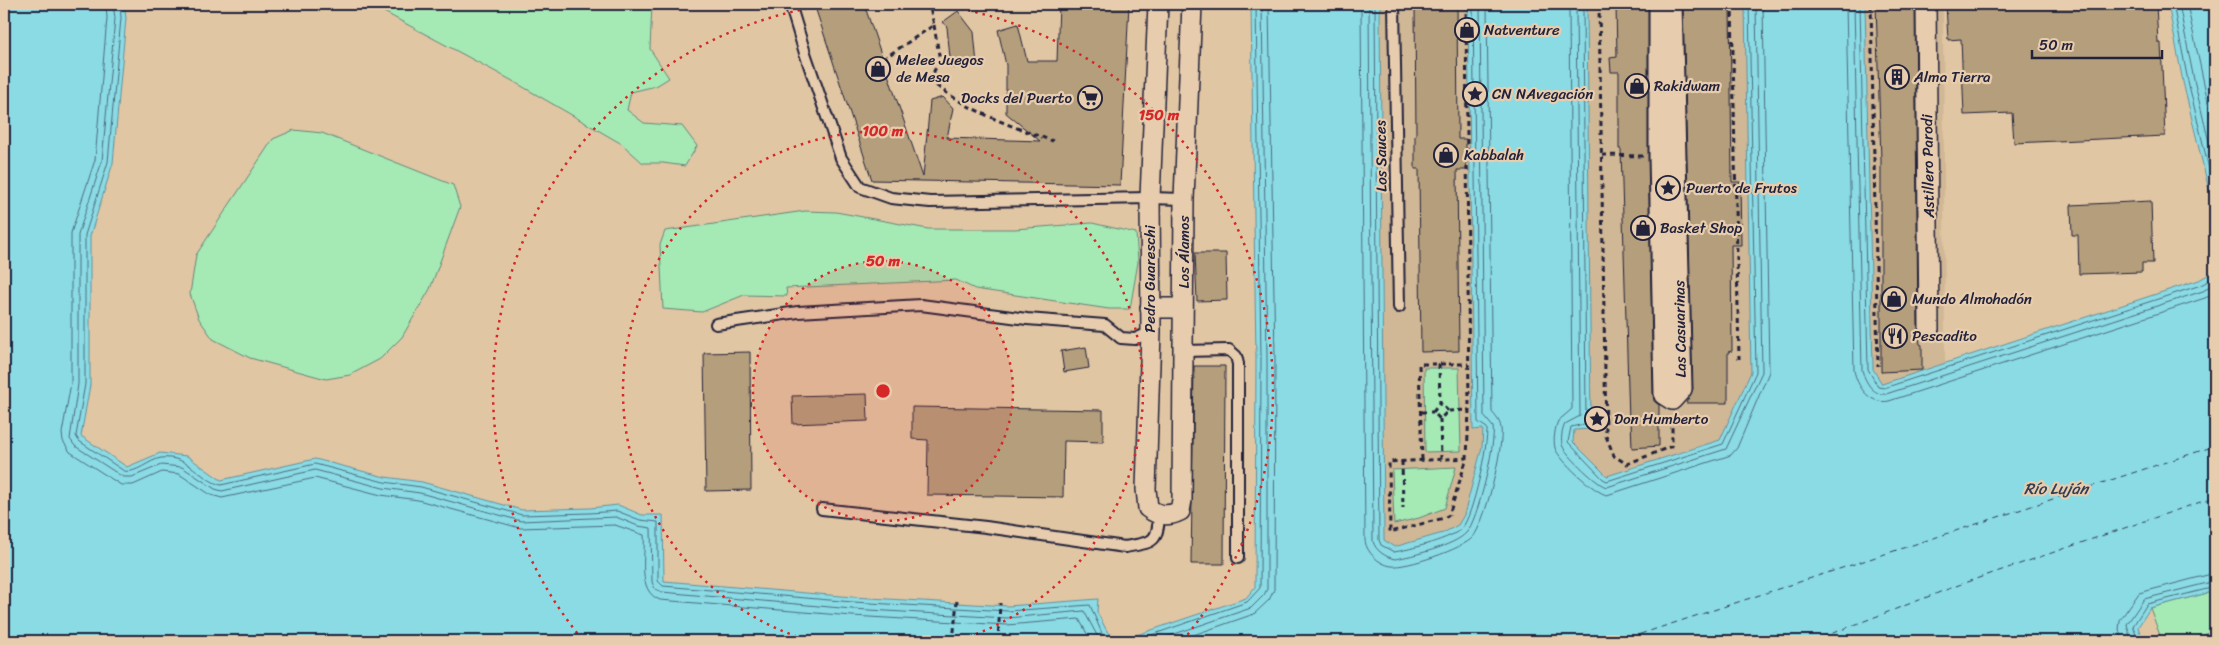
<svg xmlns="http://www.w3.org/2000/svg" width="2219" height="645" font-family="Sriracha,sans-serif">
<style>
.built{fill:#d0b795}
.green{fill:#a5e9b5;stroke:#648678}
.water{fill:#8adbe4;stroke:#6091a0}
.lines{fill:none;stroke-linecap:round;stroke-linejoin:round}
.shore{stroke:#4c6c7f;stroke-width:1}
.ferry{stroke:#323e54;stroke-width:1;stroke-dasharray:6 5;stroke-linecap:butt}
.building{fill:#b49e7c;stroke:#22223b}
.lane-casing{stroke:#22223b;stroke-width:14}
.street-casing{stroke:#22223b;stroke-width:22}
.path{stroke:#22223b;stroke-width:3;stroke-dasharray:5 4;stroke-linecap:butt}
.lane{stroke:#e7ccae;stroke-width:10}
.street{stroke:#e7ccae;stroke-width:19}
.ring{fill:none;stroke:#d62828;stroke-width:2.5;stroke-dasharray:2.5 5}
.labels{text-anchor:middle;stroke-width:4.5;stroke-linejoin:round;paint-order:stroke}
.poi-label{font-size:15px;fill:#22223b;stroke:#e7ccae;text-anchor:start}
.street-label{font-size:15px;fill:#22223b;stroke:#e7ccae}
.water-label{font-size:16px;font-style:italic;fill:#323e54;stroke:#e7ccae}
.centre{fill:#d62828;stroke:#e7ccae;stroke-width:2.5}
.ring-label{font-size:15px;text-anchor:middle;font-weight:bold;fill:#d62828;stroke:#e7ccae;stroke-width:4.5;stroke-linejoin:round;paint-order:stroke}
</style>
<rect width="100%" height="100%" fill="#e1c6a3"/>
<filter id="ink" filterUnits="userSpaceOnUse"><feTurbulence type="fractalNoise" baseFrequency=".02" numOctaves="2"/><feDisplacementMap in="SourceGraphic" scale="10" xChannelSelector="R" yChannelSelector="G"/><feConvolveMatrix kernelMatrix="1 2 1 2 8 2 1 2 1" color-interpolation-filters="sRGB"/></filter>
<g filter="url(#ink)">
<g class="built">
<polygon points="1380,4 1468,4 1473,429 1483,429 1482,447 1464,515 1458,525 1443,533 1394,547 1384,541"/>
<polygon points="1587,4 1745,4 1751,372 1720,440 1607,476 1573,442 1574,430 1591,428"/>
<polygon points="1865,4 1943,4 1945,363 1882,384 1873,369"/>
</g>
<g class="green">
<polygon points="369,4 652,4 650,49 669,78 656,86 631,92 627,110 644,123 682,126 697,146 685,166 663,163 643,163 622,144 511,80"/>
<polygon points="294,130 322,133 453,185 460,207 430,289 402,337 380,359 350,375 326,379 250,358 213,339 199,319 190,294 196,255 273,139"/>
<polygon points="805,211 836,212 928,229 1015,229 1092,223 1136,233 1138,262 1130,309 1109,309 975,289 956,280 786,288 787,296 744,295 702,312 663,309 660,245 665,231"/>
<polygon points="1424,368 1459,368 1461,451 1425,452"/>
<polygon points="1456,467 1445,508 1419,518 1394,524 1392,470"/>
<polygon points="2215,591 2215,631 2187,641 2162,641 2150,608"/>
</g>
<g class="water">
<polygon points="4,4 124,4 126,18 113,163 90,236 90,385 81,436 127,467 160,453 187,456 221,480 315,459 385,477 422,482 522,510 590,508 618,505 642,515 663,515 664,581 853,597 1008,606 1098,599 1097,612 1108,633 1125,639 1246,598 1255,587 1256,358 1251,4 1380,4 1384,540 1394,547 1443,533 1458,525 1464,515 1482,447 1483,429 1473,430 1468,4 1587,4 1591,429 1574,430 1573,442 1607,476 1720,440 1751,372 1745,4 1865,4 1873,369 1882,384 2199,280 2215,271 2215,591 2150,608 2138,627 2143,641 4,641"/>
<polygon points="2168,4 2215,4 2215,215 2183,82"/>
</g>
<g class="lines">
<g class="shore">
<path d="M106,4l1,14 -12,142 -24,73v150l-9,50 1,8 7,11 51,33h12l29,-13 17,2 32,21 11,3 93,-20 66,17 37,5 102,28 95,-3 29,10c2,20 -8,56 16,65l192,16 155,9 72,-6 12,22"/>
<polyline points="113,4 115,18 102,161 78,235 78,384 70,439 75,446 123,477 132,477 161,465 182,467 215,489 222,491 315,470 383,488 420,493 521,521 616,517 638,526 651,528 652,582 655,589 662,592 852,609 1007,618 1084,611 1100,641"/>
<path d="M120,4l1,14 -13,144 -23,73v149l-9,52 3,5 45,30c12,3 25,-11 37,-13 28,-3 38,21 60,27l94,-21 69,18 37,5 101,28 68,-2 27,-2 23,9 18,2v59l5,5 190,16 155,9 82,-6 13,31 13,5"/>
<path d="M1361,4l4,537c2,12 14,23 26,25 15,2 72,-17 82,-29 12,-14 31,-90 28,-109 -1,-7 -5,-11 -9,-16l-5,-408"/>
<path d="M1369,4l4,537c2,9 12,16 22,18 17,-3 59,-13 71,-26 12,-12 30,-90 27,-106l-9,-11 -4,-412"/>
<path d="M1375,4l4,536 2,5 13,7c14,-2 60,-14 68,-24 11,-12 26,-83 25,-100l-9,-6 -5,-418"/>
<path d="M1569,4l3,405 -14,12c-3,7 -5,19 -3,27 4,12 40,45 52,47l124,-40 6,-7 32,-76 -6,-368"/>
<path d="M1576,4l4,412 -15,8c-3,6 -5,17 -2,23 5,9 35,39 44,40l119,-38 36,-77 -6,-368"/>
<polyline points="1583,4 1586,422 1584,424 1571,427 1568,442 1603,479 1607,481 1723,444 1756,372 1749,4"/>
<path d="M1846,4l8,366c3,17 16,35 35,31l316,-103 10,-5"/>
<path d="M1854,4l8,366c3,11 11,26 24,24l317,-103 12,-7"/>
<polyline points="1860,4 1868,369 1878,387 1884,388 2201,285 2215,277"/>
<polyline points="2173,4 2188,81 2215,194"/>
<polyline points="2179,4 2194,80 2215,167"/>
<polyline points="2187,4 2215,135"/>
<polyline points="1134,641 1247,602 1260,588 1261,358 1256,4"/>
<polyline points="1154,641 1251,608 1264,595 1267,589 1267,358 1262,4"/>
<polyline points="1176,641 1254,614 1269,600 1274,590 1275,358 1269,4"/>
<polyline points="2123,641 2119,630 2120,620 2139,593 2215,573"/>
<polyline points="2131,641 2127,624 2144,599 2215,581"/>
<polyline points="2138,641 2133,626 2147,604 2215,587"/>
</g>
<g class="ferry">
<polyline points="4,639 20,641"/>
<polyline points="1619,641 2215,446"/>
<polyline points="1812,641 1964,583 2215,497"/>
</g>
</g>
<g class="building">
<polygon points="814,4 864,4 923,177 930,101 943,97 953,108 947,138 1040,141 1006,113 1006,65 998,30 1018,24 1027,61 1057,61 1059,4 1129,4 1120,185 872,180"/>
<polygon points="1415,4 1457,4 1458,139 1466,139 1466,170 1457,170 1459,351 1421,352 1419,169 1415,169 1415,135 1416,135"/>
<polygon points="1616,4 1648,4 1648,156 1653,395 1654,401 1659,405 1659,446 1632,448 1631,421 1629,421 1621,149 1619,149 1619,72 1611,72 1610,58 1617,57"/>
<polygon points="1683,4 1730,4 1732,182 1740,182 1741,245 1731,245 1732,351 1728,352 1728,403 1686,403 1693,389"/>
<polygon points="1876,4 1915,4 1918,329 1920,344 1922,345 1922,370 1881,372 1881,160"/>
<polygon points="1946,4 2156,4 2158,43 2161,43 2165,136 2014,143 2012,113 1964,115 1961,39 1948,40"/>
<polygon points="958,11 974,32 977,65 951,68 947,27 943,22"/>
<polygon points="2151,201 2153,263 2142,263 2142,272 2079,274 2078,235 2072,235 2071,205"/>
<polygon points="1195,253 1226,253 1227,300 1197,301"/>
<polygon points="1086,347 1089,368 1064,372 1061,351"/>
<polygon points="750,352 751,490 706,491 704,353"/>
<polygon points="1194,366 1225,366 1224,564 1191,564"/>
<polygon points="867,394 868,421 793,424 792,396"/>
<polygon points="912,407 1103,410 1103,442 1064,441 1063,497 927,495 928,440 912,439"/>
</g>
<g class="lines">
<defs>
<g id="lane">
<polyline points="790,4 805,53 841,158 860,187 891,198 930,202 1150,198 1184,199"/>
<polyline points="1394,4 1399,307"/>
<polyline points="716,324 798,312 921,305 1027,319 1105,325 1121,338 1135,339 1151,332"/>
<polyline points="1183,351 1229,350 1236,356 1238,364 1238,558"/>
<path d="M822,509l164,18 139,20c27,-5 33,-3 34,-32"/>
</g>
<g id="street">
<path d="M1158,4l-8,194 1,134 -5,157 2,19c10,8 20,9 32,3l2,-11 2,-301 8,-195"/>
<polyline points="1659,4 1659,156 1664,395 1672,400 1682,389 1672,4"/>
<polyline points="1926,4 1929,329"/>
<polyline points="1150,308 1183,308"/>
</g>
</defs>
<use href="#lane" class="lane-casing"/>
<use href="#street" class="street-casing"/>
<g class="path">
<polyline points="1466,4 1469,410 1467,458 1449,515 1444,518 1390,532 1389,462 1467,458"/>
<polyline points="1599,4 1606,436 1614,456 1627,464 1672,446 1672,418"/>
<polyline points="1732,4 1739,359"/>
<polyline points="1871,4 1878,366"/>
<path d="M934,25l6,36 -6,10 3,15c34,26 76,41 116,55"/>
<polyline points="883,59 934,25 929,4"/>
<polyline points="1602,155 1643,156"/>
<polyline points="1439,364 1440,403"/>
<polyline points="1448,411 1440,403 1433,412 1440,419 1448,411 1469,410"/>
<polyline points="1421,412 1433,412"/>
<polyline points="1440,419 1441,459"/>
<polyline points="1422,460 1419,364 1468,364"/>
<polyline points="1402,461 1403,508"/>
<polyline points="2214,568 2215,571"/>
<polyline points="953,641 957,601"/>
<polyline points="998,641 1000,603"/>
</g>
<use href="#lane" class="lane"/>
<use href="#street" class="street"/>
</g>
</g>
<circle cx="883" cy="391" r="130" fill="#d62828" fill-opacity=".12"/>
<g class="ring">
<circle cx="883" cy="391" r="130"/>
<path d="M811 641A260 260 0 1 1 955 641"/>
<path d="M582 639A390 390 0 0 1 835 4M931 4A390 390 0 0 1 1184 639"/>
</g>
<defs>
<symbol id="shop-ring" viewBox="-11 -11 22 22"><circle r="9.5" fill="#e7ccae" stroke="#22223b" stroke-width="1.5"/><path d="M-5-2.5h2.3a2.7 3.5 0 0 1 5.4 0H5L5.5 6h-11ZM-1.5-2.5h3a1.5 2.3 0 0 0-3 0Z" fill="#22223b"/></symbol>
<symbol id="building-ring" viewBox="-11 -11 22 22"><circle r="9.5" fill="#e7ccae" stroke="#22223b" stroke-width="1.5"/><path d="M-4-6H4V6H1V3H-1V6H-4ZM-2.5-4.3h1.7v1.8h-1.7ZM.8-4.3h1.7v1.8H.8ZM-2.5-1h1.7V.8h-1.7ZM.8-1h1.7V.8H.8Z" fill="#22223b"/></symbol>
<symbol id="sight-ring" viewBox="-11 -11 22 22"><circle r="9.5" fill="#e7ccae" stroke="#22223b" stroke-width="1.5"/><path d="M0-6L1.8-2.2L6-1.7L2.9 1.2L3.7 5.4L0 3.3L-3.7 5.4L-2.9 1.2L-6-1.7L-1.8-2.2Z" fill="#22223b"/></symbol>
<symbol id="supermarket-ring" viewBox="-11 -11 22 22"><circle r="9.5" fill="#e7ccae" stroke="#22223b" stroke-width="1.5"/><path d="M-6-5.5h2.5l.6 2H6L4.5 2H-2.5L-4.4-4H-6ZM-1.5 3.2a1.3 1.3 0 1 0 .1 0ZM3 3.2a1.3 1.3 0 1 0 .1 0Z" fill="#22223b"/></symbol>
<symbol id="restaurant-ring" viewBox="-11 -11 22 22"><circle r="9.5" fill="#e7ccae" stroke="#22223b" stroke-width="1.5"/><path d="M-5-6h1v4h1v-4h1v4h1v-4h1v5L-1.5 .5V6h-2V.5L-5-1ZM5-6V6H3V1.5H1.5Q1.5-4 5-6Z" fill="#22223b"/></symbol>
</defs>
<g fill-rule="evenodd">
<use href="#shop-ring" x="1453" y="16" width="28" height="28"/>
<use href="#shop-ring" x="864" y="55" width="28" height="28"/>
<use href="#building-ring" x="1883" y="63" width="28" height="28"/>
<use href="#shop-ring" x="1623" y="72" width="28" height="28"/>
<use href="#sight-ring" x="1461" y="80" width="28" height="28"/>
<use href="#supermarket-ring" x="1076" y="84" width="28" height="28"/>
<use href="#shop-ring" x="1432" y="141" width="28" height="28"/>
<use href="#sight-ring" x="1654" y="174" width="28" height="28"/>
<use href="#shop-ring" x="1629" y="214" width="28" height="28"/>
<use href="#shop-ring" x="1880" y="285" width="28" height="28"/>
<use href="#restaurant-ring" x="1881" y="322" width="28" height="28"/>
<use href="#sight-ring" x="1583" y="405" width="28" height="28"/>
</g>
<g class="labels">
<g class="poi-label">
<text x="1484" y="35">Natventure</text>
<text x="896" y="65">Melee Juegos<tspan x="896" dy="17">de Mesa</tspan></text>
<text x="1914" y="82">Alma Tierra</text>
<text x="1654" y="91">Rakidwam</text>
<text x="1492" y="99">CN NAvegación</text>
<text x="1072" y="103" text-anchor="end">Docks del Puerto</text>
<text x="1464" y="160">Kabbalah</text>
<text x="1686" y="193">Puerto de Frutos</text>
<text x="1660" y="233">Basket Shop</text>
<text x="1912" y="304">Mundo Almohadón</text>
<text x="1912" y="341">Pescadito</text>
<text x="1614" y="424">Don Humberto</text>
</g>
<g class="street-label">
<text transform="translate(1381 156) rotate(-91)" y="5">Los Sauces</text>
<text transform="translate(1928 166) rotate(-91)" y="5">Astillero Parodi</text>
<text transform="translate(1184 252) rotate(-90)" y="5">Los Álamos</text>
<text transform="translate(1150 279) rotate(-90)" y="5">Pedro Guareschi</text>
<text transform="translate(1680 329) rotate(-91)" y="5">Las Casuarinas</text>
</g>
<g class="water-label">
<text x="2056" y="494">Río Luján</text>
</g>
</g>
<circle cx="883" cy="391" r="8" class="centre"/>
<g class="ring-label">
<text x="1159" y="120">150 m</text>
<text x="883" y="136">100 m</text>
<text x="883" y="266">50 m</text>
</g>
<rect width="2219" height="645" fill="none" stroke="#e7ccae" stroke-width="20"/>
<rect x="10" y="10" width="2199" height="625" fill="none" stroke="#22223b" stroke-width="2" filter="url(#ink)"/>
<path d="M2032 50v8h130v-8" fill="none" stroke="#22223b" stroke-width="2.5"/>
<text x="2039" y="50" font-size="15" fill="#22223b" stroke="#e7ccae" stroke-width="4" paint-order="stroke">50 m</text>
</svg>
